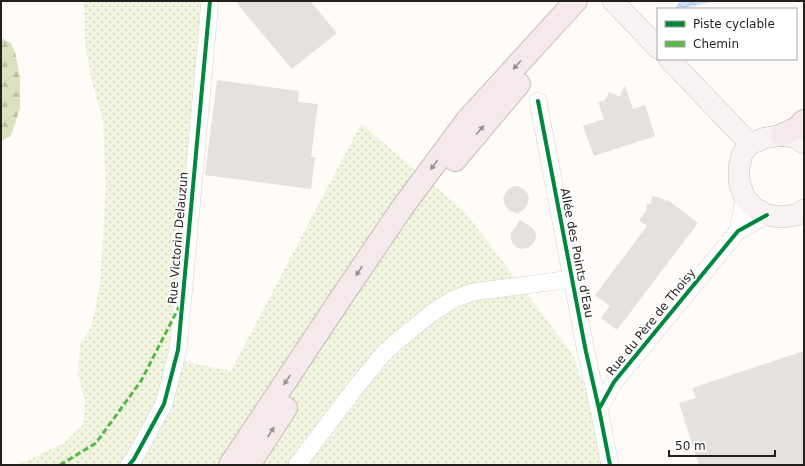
<svg xmlns="http://www.w3.org/2000/svg" width="805" height="466" font-family="'DejaVu Sans',sans-serif">
<style>
.grass{fill:url(#grass-dots)}
.forest{fill:url(#forest-firs)}
.water{fill:url(#water-waves)}
.building{fill:#e4e1df}
.lines{fill:none;stroke-linecap:round;stroke-linejoin:round}
.minor-casing{stroke:#d7d4d2;stroke-width:18}
.major-casing{stroke:#c9bcbe;stroke-width:22}
.highway-casing{stroke:#c9bcbe;stroke-width:24}
.minor{stroke:#fffefe;stroke-width:17}
.major{stroke:#f9f2f3;stroke-width:21}
.highway{stroke:#f5e9ec;stroke-width:22}
.quiet{stroke:#58b947;stroke-width:3;stroke-dasharray:6 3;stroke-linecap:butt}
.cycleway-casing{stroke:#fff;stroke-width:6}
.cycleway{stroke:#00873e;stroke-width:4}
.oneway{fill:#968e8f}
.labels{text-anchor:middle;stroke-width:3.5;stroke-linejoin:round;paint-order:stroke}
.street-label{font-size:12px;fill:#231f1d;stroke:#fff}
</style>
<defs>
<pattern id="grass-dots" width="8" height="8" patternUnits="userSpaceOnUse"><rect width="8" height="8" fill="#f1f4de"/><path d="M2 2h.1M6 6h.1" fill="none" stroke="#ced1be" stroke-width="1.8" stroke-linecap="round"/></pattern>
<pattern id="forest-firs" width="22" height="20" patternUnits="userSpaceOnUse"><rect width="22" height="20" fill="#dce2bd"/><path d="M5 1l3.5 6h-7zM16 11l3.5 6h-7z" fill="#bcc1a2"/></pattern>
<pattern id="water-waves" width="16" height="10" patternUnits="userSpaceOnUse"><rect width="16" height="10" fill="#caddfc"/><path d="M0 5q4-4 8 0t8 0" fill="none" stroke="#adbdd8"/></pattern>
</defs>
<rect width="100%" height="100%" fill="#fefbf9"/>
<polygon class="grass" points="84,1 201,1 168,358 231,371 361,124 465,212 573,355 612,465 13,465 31,459 64,443 83,425 85,402 78,374 80,344 91,328 100,285 106,189 103,121 91,78 85,42"/>
<polygon class="forest" points="1,38 11,43 15,52 20,77 20,108 11,136 1,141"/>
<polygon class="water" points="680,1 715,1 681,9 675,9"/>
<g class="building">
<polygon points="235,1 310,1 337,33 292,69"/>
<polygon points="217,80 299,91 298,102 318,104 311,157 315,157 311,189 205,175"/>
<polygon points="625,85 633,109 645,105 655,136 594,156 583,126 604,119 598,102 605,100 609,92 620,97"/>
<polygon points="514,186 518,186 523,189 526,191 529,197 528,203 526,207 518,214 509,210 506,207 504,203 503,199 505,194 507,190"/>
<polygon points="652,196 661,198 666,201 668,200 698,223 617,330 601,318 610,306 595,295 647,226 639,220 646,211 647,204 651,204"/>
<polygon points="520,220 531,227 535,231 536,237 535,241 533,244 528,248 520,249 516,247 512,242 511,239 511,233"/>
<polygon points="804,351 804,463 798,465 699,465 679,403 696,398 692,388"/>
</g>
<g class="lines">
<defs>
<g id="minor">
<polyline points="538,101 586,352 599,409"/>
<polyline points="738,231 742,211 744,196"/>
<polyline points="129,465 134,459 164,404 178,350 210,1"/>
<polyline points="297,465 353,391 383,354 396,342 433,312 454,299 473,292 572,279"/>
<polyline points="610,465 599,409 614,382 738,231 767,215"/>
</g>
<g id="major">
<polyline points="613,1 658,48"/>
<polyline points="669,59 750,144"/>
<polyline points="804,143 796,138 782,135 765,138 750,144 742,154 739,167 739,181 744,196 753,207 767,215 781,217 796,215 804,210"/>
</g>
<g id="highway">
<polyline points="782,135 797,128 804,121"/>
<polyline points="455,160 519,84"/>
<polyline points="230,465 341,298 402,208 468,119 572,5 576,1"/>
<polyline points="249,465 286,408"/>
</g>
</defs>
<use href="#minor" class="minor-casing"/>
<use href="#major" class="major-casing"/>
<use href="#highway" class="highway-casing"/>
<use href="#minor" class="minor"/>
<use href="#major" class="major"/>
<use href="#highway" class="highway"/>
<polyline class="quiet" points="60,465 96,443 141,381 179,307"/>
<defs>
<g id="cycleway">
<polyline points="538,101 586,352 599,409"/>
<polyline points="129,465 134,459 164,404 178,350 210,1"/>
<polyline points="610,465 599,409 614,382 738,231 767,215"/>
</g>
</defs>
<use href="#cycleway" class="cycleway-casing"/>
<use href="#cycleway" class="cycleway"/>
</g>
<defs><path id="oneway-solid" d="M-6-.8H1V-3.2L6.5 0L1 3.2V.8H-6Z"/></defs>
<g class="oneway">
<use href="#oneway-solid" transform="translate(517 65) rotate(132)"/>
<use href="#oneway-solid" transform="translate(480 130) rotate(-49)"/>
<use href="#oneway-solid" transform="translate(434 165) rotate(126)"/>
<use href="#oneway-solid" transform="translate(359 271) rotate(124)"/>
<use href="#oneway-solid" transform="translate(287 380) rotate(124)"/>
<use href="#oneway-solid" transform="translate(271 432) rotate(-57)"/>
</g>
<g class="labels">
<g class="street-label">
<text transform="translate(178 238) rotate(-85)" y="4">Rue Victorin Delauzun</text>
<text transform="translate(577 253) rotate(79)" y="4">Allée des Points d'Eau</text>
<text transform="translate(651 322) rotate(-51)" y="4">Rue du Père de Thoisy</text>
</g>
</g>
<rect width="805" height="466" fill="none" stroke="#231f1d" stroke-width="4"/>
<rect x="657" y="8" width="140" height="52" fill="#ffffff" stroke="#a7a5a5"/>
<rect x="665" y="21" width="20" height="6" fill="#00873e" stroke="#a7a5a5"/>
<text x="693" y="28" font-size="12" fill="#231f1d">Piste cyclable</text>
<rect x="665" y="41" width="20" height="6" fill="#58b947" stroke="#a7a5a5"/>
<text x="693" y="48" font-size="12" fill="#231f1d">Chemin</text>
<path d="M669 450v6h106v-6" fill="none" stroke="#231f1d" stroke-width="2"/>
<text x="675" y="450" font-size="12" fill="#231f1d" stroke="#ffffff" stroke-width="3" paint-order="stroke">50 m</text>
</svg>
